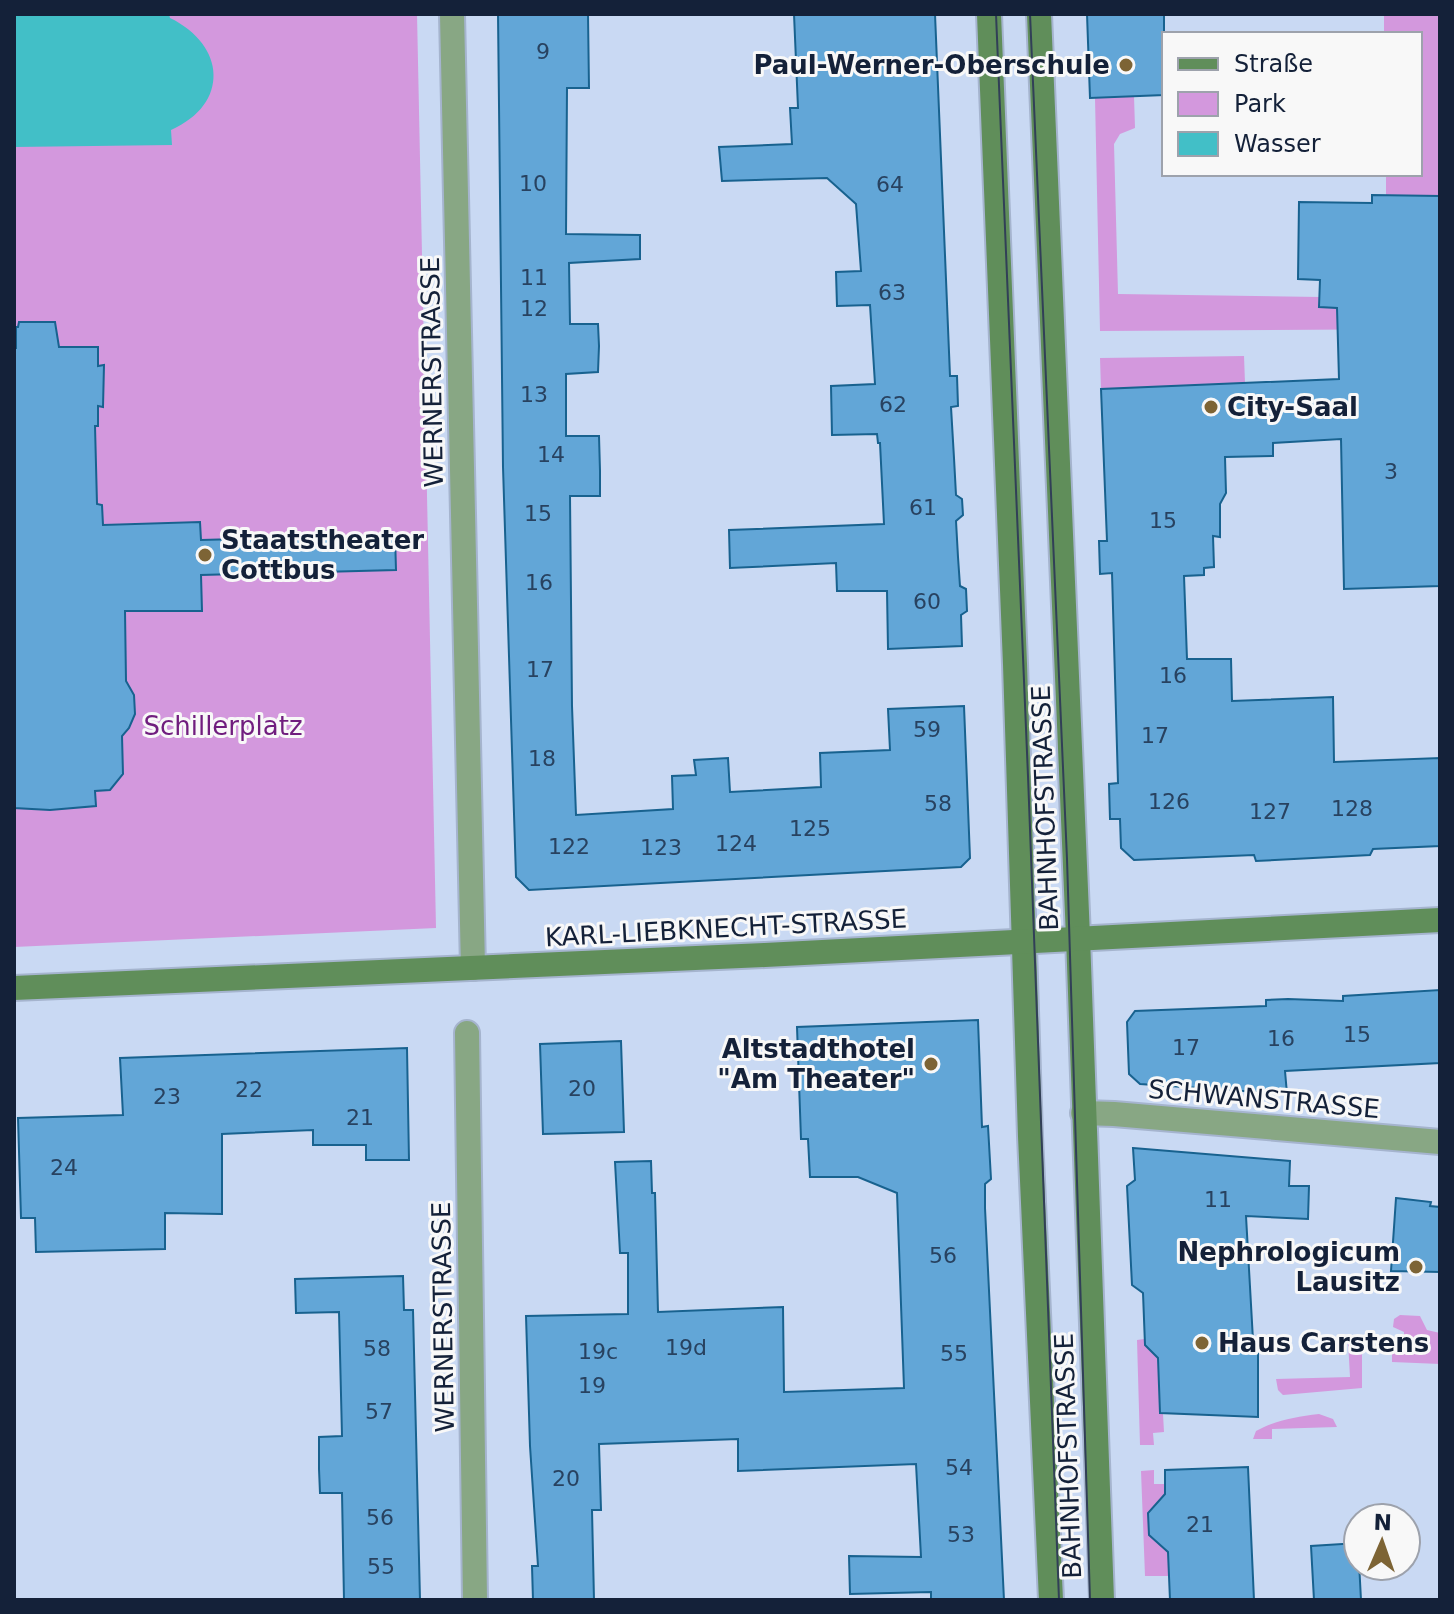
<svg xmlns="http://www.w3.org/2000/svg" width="1454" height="1614" font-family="'DejaVu Sans',sans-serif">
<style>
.green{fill:#d398dd}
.water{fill:#42bfc7}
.building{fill:#62a6d7;stroke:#18628f;stroke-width:2}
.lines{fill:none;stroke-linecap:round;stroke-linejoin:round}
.street-casing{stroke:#a5b4ce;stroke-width:28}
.secondary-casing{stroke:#a5b4ce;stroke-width:28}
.street{stroke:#88a784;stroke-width:24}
.secondary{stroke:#608e5a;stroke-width:24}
.tram{stroke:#313f57;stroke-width:2}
.poi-dot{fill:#7d6435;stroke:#f8f8f8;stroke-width:3}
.labels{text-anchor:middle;stroke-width:6;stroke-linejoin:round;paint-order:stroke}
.number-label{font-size:22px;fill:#284260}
.poi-label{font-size:26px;font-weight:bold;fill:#142139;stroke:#f8f8f8;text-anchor:end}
.street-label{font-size:26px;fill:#142139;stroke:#f8f8f8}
.park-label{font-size:26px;fill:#701d7e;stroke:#f8f8f8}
</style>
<rect width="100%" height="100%" fill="#c9d9f3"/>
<g class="green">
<polygon points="14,14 417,14 436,928 14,947"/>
<polygon points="1384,14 1440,14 1440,196 1386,195 1386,174 1420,174 1420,34 1384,34"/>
<polygon points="1134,96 1135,128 1120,134 1114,144 1118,294 1320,297 1320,307 1440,310 1440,329 1100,331 1095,98"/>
<polygon points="1244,356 1245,383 1101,389 1100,358"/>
<polygon points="1400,1315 1420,1316 1427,1330 1440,1333 1440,1364 1392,1362 1392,1349 1404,1349 1404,1332 1393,1327 1394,1319"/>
<polygon points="1144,1339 1145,1345 1151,1351 1158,1351 1160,1413 1163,1414 1164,1432 1153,1433 1154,1445 1140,1445 1137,1340"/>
<polygon points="1348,1341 1362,1345 1362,1388 1283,1395 1278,1390 1276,1379 1350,1377"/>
<path d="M1319,1414l14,5 4,8 -65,2v10h-19l3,-8c20,-11 39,-14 63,-17z"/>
<polygon points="1154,1470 1154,1484 1165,1484 1166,1500 1148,1513 1149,1535 1161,1546 1168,1545 1169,1576 1145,1576 1141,1471"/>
</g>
<path class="water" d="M14,14h155l1,4c56,27 60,86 1,112l1,15 -158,2z"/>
<g class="building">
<polygon points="498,14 588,14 589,88 567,88 566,234 640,235 640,259 569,263 570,324 598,324 599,346 598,372 566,374 566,436 599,436 600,471 600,496 570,496 572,706 576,815 673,809 672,776 696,775 694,760 728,758 730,792 821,787 820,753 890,750 888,709 964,706 970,858 961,867 529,890 516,877 503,467"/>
<polygon points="794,14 935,14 950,376 957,376 958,406 951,407 954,458 956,495 962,499 963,515 956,521 958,557 960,586 966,589 967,611 961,615 962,646 888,649 887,591 837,591 836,563 730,568 729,530 884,524 880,443 878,443 877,434 832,435 831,386 875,384 870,305 837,306 836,272 861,271 856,204 827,178 722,181 719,147 792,144 790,108 798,108"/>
<polygon points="1087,14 1164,14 1164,95 1090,98"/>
<polygon points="1372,195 1440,196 1440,586 1344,589 1341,439 1273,443 1273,456 1225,457 1226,493 1220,504 1220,537 1213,536 1214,567 1204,568 1204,575 1184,576 1187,659 1231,659 1232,701 1333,697 1334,762 1440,758 1440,846 1373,849 1370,855 1256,861 1254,855 1134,860 1121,848 1120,819 1110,819 1109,784 1118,783 1112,573 1100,574 1099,541 1107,541 1101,389 1339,379 1337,308 1319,307 1320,280 1298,279 1299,202 1372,203"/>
<polygon points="19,322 55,322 59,347 98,347 98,366 104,365 103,407 98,406 98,426 95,426 97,504 102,505 103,525 200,522 201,540 395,535 396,570 201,575 202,611 125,611 126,681 134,695 135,714 129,728 122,736 123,774 110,790 95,791 96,806 50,810 14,808 14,348 16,348 16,327 18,327"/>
<polygon points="1440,990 1440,1063 1285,1071 1287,1094 1140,1084 1129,1074 1127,1022 1135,1011 1266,1006 1266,1000 1288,999 1343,1001 1343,996"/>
<polygon points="978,1020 982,1127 988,1126 991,1179 985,1184 985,1208 1004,1600 931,1600 931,1592 850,1594 849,1556 921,1557 916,1464 738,1471 738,1439 599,1444 601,1510 592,1510 594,1600 533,1600 532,1566 538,1566 530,1446 526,1316 628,1314 628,1253 620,1253 615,1162 651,1161 652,1193 655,1193 658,1312 783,1307 784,1392 904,1388 897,1193 858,1177 810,1177 808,1139 801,1139 797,1027"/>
<polygon points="621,1041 624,1132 543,1134 540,1044"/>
<polygon points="407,1048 409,1160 366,1160 366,1145 313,1145 313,1130 222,1134 222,1214 165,1213 165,1249 36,1252 35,1218 21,1218 18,1118 123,1115 120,1058"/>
<polygon points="1133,1148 1290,1161 1289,1186 1309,1186 1308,1219 1246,1216 1253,1340 1258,1340 1258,1417 1160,1413 1158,1358 1145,1345 1143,1293 1132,1285 1127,1186 1135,1180"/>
<polygon points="1396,1198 1431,1202 1430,1206 1440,1207 1440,1272 1391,1271"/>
<polygon points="403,1276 404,1310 413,1310 420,1600 344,1600 342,1493 320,1493 319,1469 319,1437 342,1436 339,1312 296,1313 295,1279"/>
<polygon points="1248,1467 1254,1600 1170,1600 1168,1552 1149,1535 1148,1513 1165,1494 1165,1470"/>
<polygon points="1358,1543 1361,1600 1314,1600 1311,1546"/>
</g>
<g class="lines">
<defs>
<g id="street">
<polyline points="452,14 473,968"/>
<polyline points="467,1033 475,1600"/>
<polyline points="1083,1113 1114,1114 1440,1142"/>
</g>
<g id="secondary">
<polyline points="989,14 1015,664 1030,1136 1051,1600"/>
<polyline points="1039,14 1078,937 1102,1600"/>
<polyline points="14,988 765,955 1440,920"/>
</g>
</defs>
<use href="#street" class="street-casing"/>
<use href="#secondary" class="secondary-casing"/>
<use href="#street" class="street"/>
<use href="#secondary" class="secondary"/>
<g class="tram">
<polyline points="996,14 1028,776 1059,1600"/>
<polyline points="1030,14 1067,859 1090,1600"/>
</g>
</g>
<g class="poi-dot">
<circle cx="1126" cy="65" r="8"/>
<circle cx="1211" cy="407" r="8"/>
<circle cx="205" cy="555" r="8"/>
<circle cx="931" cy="1064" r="8"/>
<circle cx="1416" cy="1267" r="8"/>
<circle cx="1202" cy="1343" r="8"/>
</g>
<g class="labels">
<g class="number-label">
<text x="543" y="59">9</text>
<text x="533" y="191">10</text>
<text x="890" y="192">64</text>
<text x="534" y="285">11</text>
<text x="892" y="300">63</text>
<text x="534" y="316">12</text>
<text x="534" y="402">13</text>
<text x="893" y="412">62</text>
<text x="551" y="462">14</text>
<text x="1391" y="479">3</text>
<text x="923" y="515">61</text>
<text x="538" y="521">15</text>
<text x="1163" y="528">15</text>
<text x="539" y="590">16</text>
<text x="927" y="609">60</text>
<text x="540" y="677">17</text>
<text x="1173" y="683">16</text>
<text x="927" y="737">59</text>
<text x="1155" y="743">17</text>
<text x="542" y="766">18</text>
<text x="1169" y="809">126</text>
<text x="938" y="811">58</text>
<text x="1352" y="816">128</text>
<text x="1270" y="819">127</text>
<text x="810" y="836">125</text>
<text x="736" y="851">124</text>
<text x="569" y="854">122</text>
<text x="661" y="855">123</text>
<text x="1357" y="1042">15</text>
<text x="1281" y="1046">16</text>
<text x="1186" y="1055">17</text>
<text x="582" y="1096">20</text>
<text x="249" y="1097">22</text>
<text x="167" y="1104">23</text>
<text x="360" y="1125">21</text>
<text x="64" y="1175">24</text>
<text x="1218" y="1207">11</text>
<text x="943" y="1263">56</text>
<text x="686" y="1355">19d</text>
<text x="377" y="1356">58</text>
<text x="598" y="1359">19c</text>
<text x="954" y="1361">55</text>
<text x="592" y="1393">19</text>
<text x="379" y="1419">57</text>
<text x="959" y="1475">54</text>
<text x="566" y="1486">20</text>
<text x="380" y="1525">56</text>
<text x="1200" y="1532">21</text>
<text x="961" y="1542">53</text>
<text x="381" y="1574">55</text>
</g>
<g class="poi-label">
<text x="1110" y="74">Paul-Werner-Oberschule</text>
<text x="1227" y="416" text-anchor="start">City-Saal</text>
<text x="221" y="549" text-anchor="start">Staatstheater<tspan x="221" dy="30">Cottbus</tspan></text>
<text x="915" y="1058">Altstadthotel<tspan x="915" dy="30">"Am Theater"</tspan></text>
<text x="1400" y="1261">Nephrologicum<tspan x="1400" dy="30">Lausitz</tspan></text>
<text x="1218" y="1352" text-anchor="start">Haus Carstens</text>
</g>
<g class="street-label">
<text transform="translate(432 372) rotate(-91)" y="9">WERNERSTRASSE</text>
<text transform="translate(1045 808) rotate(-92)" y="9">BAHNHOFSTRASSE</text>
<text transform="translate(726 928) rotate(-3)" y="9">KARL-LIEBKNECHT-STRASSE</text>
<text transform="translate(1264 1099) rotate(5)" y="9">SCHWANSTRASSE</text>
<text transform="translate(443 1317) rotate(-91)" y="9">WERNERSTRASSE</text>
<text transform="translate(1068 1456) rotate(-92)" y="9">BAHNHOFSTRASSE</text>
</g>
<g class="park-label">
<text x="223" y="735">Schillerplatz</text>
</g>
</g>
<rect width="1454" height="1614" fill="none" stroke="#142139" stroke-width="32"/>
<rect x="1162" y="32" width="260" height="144" fill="#f8f8f8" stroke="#9da2ac" stroke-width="2"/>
<rect x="1178" y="58" width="40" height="12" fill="#608e5a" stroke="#9da2ac" stroke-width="2"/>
<text x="1234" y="72" font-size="24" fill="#142139">Straße</text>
<rect x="1178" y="92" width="40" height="24" fill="#d398dd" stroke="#9da2ac" stroke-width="2"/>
<text x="1234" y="112" font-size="24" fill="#142139">Park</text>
<rect x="1178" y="132" width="40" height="24" fill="#42bfc7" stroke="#9da2ac" stroke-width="2"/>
<text x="1234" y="152" font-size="24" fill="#142139">Wasser</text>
<g transform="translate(1382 1542) rotate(2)"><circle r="38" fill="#f8f8f8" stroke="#9da2ac" stroke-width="2"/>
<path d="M0-6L14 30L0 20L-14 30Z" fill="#7d6435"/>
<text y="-12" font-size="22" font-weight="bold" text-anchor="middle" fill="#142139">N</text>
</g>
</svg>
